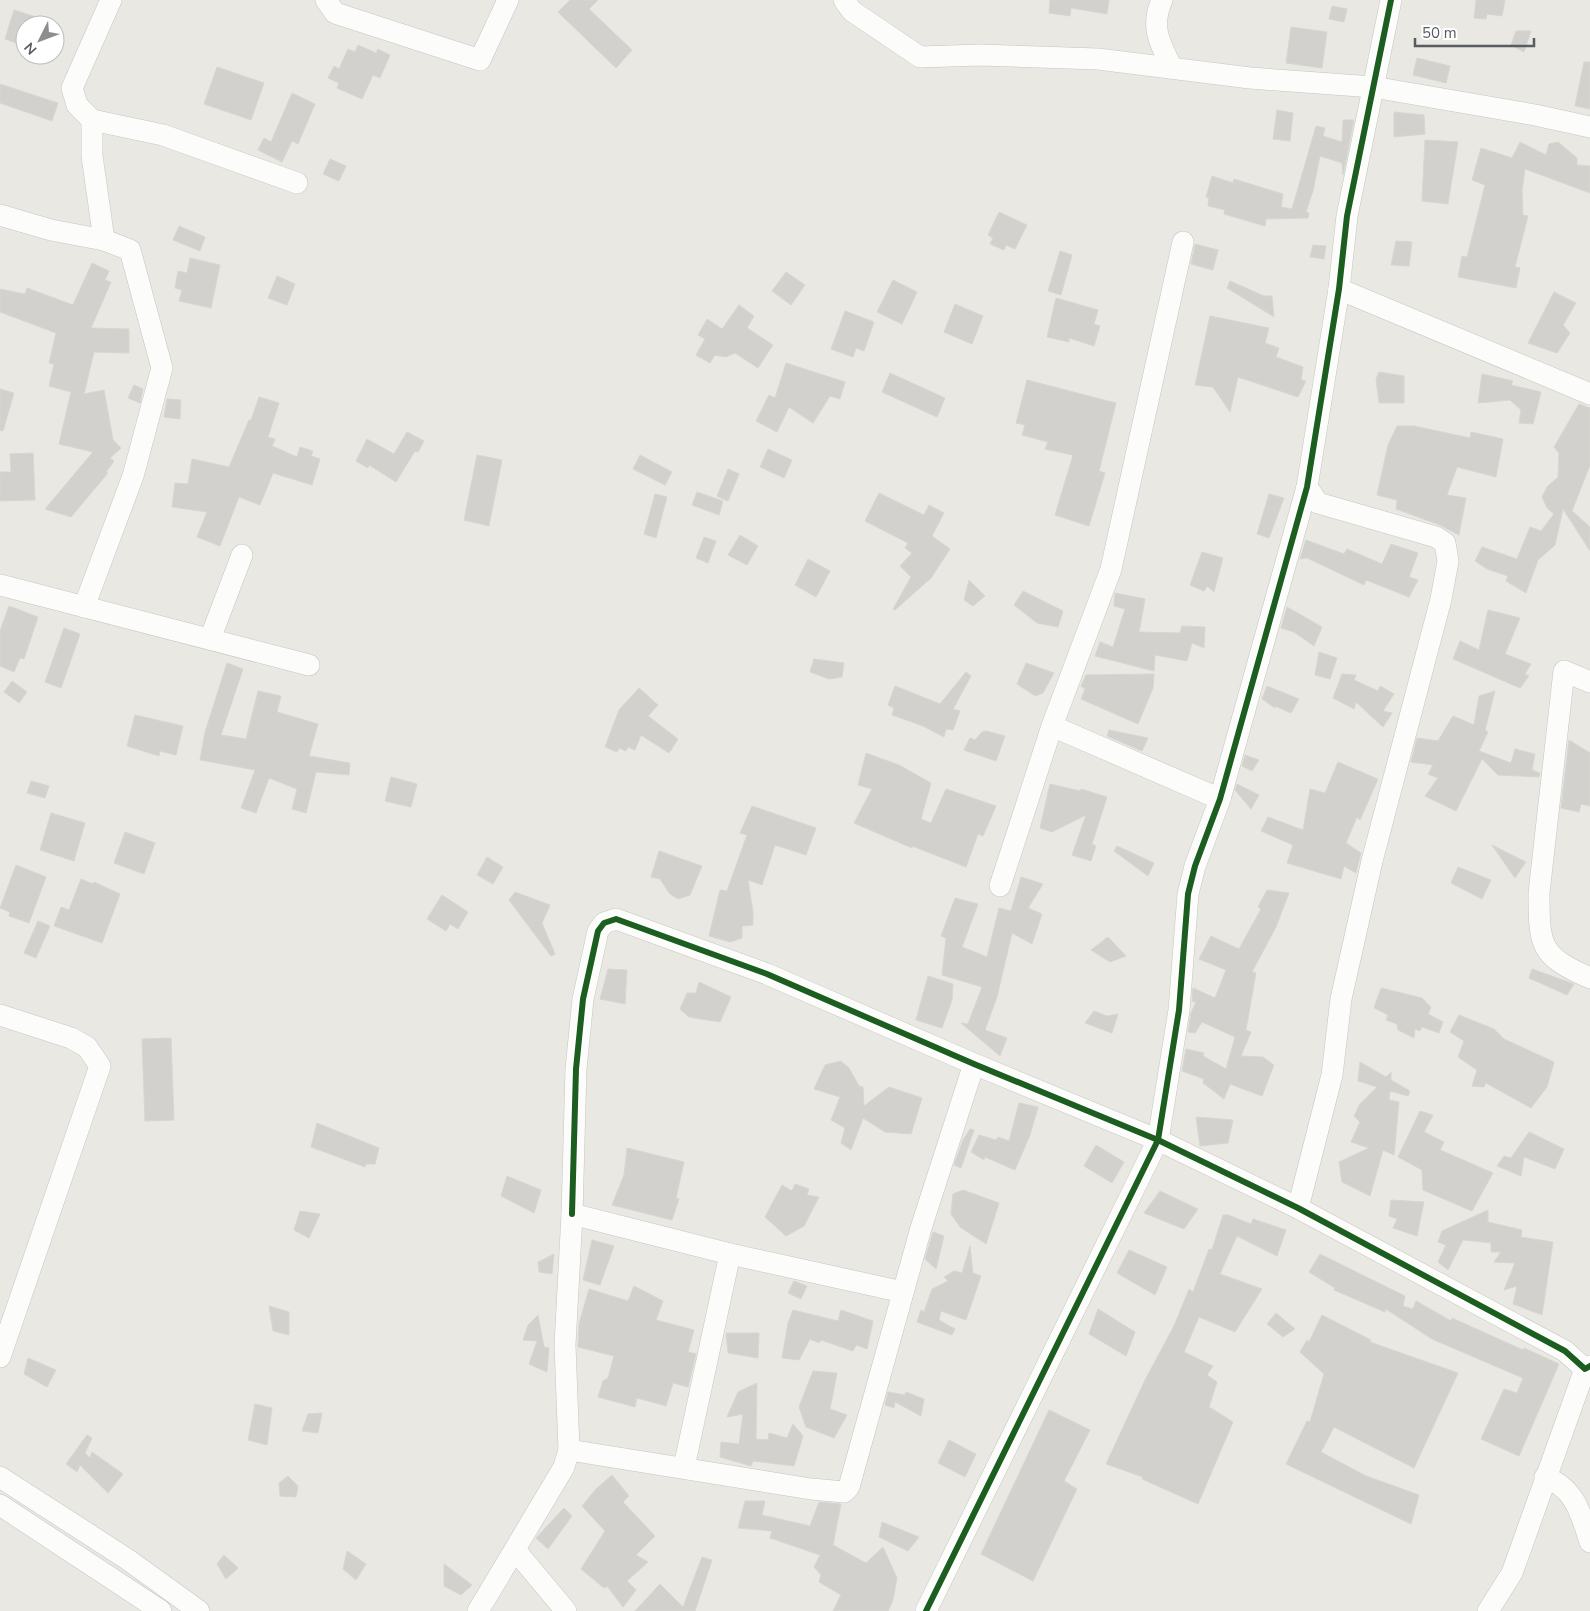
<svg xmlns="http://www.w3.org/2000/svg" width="1590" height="1611" font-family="'Nunito Sans',sans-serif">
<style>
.building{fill:#d2d1cd;stroke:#d8d6d1}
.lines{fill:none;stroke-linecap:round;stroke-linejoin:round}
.minor-casing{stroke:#c5c5c3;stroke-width:22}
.minor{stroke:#fcfcfb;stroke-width:21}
.cycleway-casing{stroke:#fff;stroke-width:9}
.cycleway{stroke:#1b5e20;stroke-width:6}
</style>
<rect width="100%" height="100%" fill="#e9e8e2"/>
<g class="building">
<polygon points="570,0 598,0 589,9 632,50 616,68 558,12"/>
<polygon points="1050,0 1109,0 1107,14 1071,8 1070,16 1049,13"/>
<polygon points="1476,0 1505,0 1502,16 1487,14 1486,19 1474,18"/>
<polygon points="1332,6 1347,9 1344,22 1329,19"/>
<polygon points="14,10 52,22 51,25 25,25 25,46 5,39"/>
<polygon points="1291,27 1327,32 1322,68 1286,63"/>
<polygon points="1516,31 1531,31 1524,52 1511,45"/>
<polygon points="358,45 376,53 378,49 390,55 380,78 373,75 362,99 337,88 339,83 328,78 334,66 339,69 348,49 355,52"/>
<polygon points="1417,58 1450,66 1446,83 1413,75"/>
<polygon points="1584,62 1590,62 1590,109 1575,106"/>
<polygon points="217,67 264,83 251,120 204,104"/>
<polygon points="0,84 58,103 52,121 0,103"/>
<polygon points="292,93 315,104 298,144 292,141 282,162 258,150 264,138 271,142"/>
<polygon points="1277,110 1293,113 1290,141 1273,139"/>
<polygon points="1394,112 1424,115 1425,134 1394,137"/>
<polygon points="1343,120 1354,120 1343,175 1342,163 1320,156 1313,191 1306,212 1309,213 1308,218 1266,219 1265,226 1224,214 1225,210 1208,206 1209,198 1206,197 1212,176 1233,183 1234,179 1283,194 1281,207 1292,209 1316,126 1325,128 1323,136 1342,142"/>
<polygon points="1425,140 1458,142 1448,204 1422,201"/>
<polygon points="1520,142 1546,155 1549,144 1558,142 1577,158 1577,165 1590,166 1590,193 1525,169 1522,190 1523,215 1528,216 1515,267 1520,268 1516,288 1458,277 1462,256 1467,257 1485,185 1472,180 1481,148 1512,158"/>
<polygon points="330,159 346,166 339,181 323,174"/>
<polygon points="999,212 1027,225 1015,249 1006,245 1004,250 990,244 993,238 988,235"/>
<polygon points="179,226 205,237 200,251 173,240"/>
<polygon points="1396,241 1412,242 1409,266 1391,265"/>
<polygon points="1195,244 1218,250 1213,270 1191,264"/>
<polygon points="1313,245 1326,246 1324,259 1310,257"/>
<polygon points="1060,251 1072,255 1061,295 1048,291"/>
<polygon points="190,258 220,265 211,308 179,301 182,290 175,288 178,271 187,273"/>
<polygon points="92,263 109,271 105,280 111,282 91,328 129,329 129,353 94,352 84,394 104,390 113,440 121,448 110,458 114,461 106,472 108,473 71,517 45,509 93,452 59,444 71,392 49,386 54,364 49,363 56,333 0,312 0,289 25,294 27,288 73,305"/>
<polygon points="786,272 805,285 791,305 772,291"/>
<polygon points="277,276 295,284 287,305 268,298"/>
<polygon points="893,280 917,292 902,324 877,312"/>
<polygon points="1230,281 1264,296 1272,296 1274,317 1227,288"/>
<polygon points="1554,292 1576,303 1563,325 1570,333 1557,353 1528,343"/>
<polygon points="1056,298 1098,310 1094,324 1100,326 1094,346 1069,338 1069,342 1047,337"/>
<polygon points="955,304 983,316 972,344 944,332"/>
<polygon points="739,305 754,316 747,328 773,345 758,368 735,353 726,357 715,355 710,363 696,355 705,339 698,335 707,319 722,329"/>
<polygon points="845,311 874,322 864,351 856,348 853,357 831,349"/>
<polygon points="1210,316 1269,328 1265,343 1279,348 1276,357 1303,367 1301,380 1306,381 1298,397 1238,377 1230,412 1213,387 1195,385"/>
<polygon points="786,363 845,382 840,399 830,396 813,423 789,407 777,432 756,421 769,395 775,398"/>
<polygon points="1379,372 1404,376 1404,403 1379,403 1376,379"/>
<polygon points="890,373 945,398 937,417 882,392"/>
<polygon points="1482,374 1513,381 1511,385 1541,392 1533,424 1519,423 1521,410 1510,400 1478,403"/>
<polygon points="1027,380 1116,403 1099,471 1105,473 1089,526 1055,515 1073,455 1045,449 1048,442 1022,435 1025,425 1016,423"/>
<polygon points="134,385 143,389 140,403 128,398"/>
<polygon points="0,389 14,393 3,431 0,430"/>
<polygon points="259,397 279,403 268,437 275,439 272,446 297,457 300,447 313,451 311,456 320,459 312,485 273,473 260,505 239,497 220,546 197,537 207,512 172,507 175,483 188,484 192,459 229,467 249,420 251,420"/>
<polygon points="167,399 181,400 180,419 164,417"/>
<polygon points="1579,404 1590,408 1590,465 1572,511 1590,527 1590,551 1563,509 1555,545 1538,560 1526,593 1506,581 1508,576 1487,569 1475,561 1482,547 1517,559 1530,527 1541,531 1554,514 1547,508 1542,497 1547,487 1558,477 1559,453 1554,447"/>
<polygon points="1397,426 1414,426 1470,438 1471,432 1503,439 1496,477 1457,467 1447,495 1466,498 1459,535 1440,525 1396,509 1397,500 1377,495 1388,445"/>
<polygon points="407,432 424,441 418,452 415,451 396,482 369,465 368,468 356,461 367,439 394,454"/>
<polygon points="768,449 792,460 784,478 760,467"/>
<polygon points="33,453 35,500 0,501 0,472 11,472 10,454"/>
<polygon points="477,455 502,460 489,526 464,520"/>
<polygon points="640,455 672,472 665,485 633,469"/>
<polygon points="728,469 739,474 728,501 717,496"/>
<polygon points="697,492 723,501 719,515 692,505"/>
<polygon points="879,493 924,515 929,505 944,513 932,536 950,549 931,578 895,610 893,609 911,577 900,566 912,553 905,548 908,543 865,521"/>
<polygon points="655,494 667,497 656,538 644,534"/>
<polygon points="1269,494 1284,498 1269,538 1257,534"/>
<polygon points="740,535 758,546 747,565 728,555"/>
<polygon points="704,537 716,541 708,563 696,558"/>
<polygon points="1306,540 1344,554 1347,549 1382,564 1391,544 1418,553 1409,577 1418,580 1409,597 1366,580 1364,585 1307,558 1300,559"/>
<polygon points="1202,552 1223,558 1214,592 1207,586 1204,591 1190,585"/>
<polygon points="808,559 830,571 816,597 795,585"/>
<polygon points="969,580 985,596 973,606 964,600"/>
<polygon points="1023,591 1063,611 1058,627 1037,623 1014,605"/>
<polygon points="1115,593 1145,599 1139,632 1180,633 1182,626 1205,627 1204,648 1192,643 1187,661 1155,655 1154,671 1095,656 1100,642 1113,647 1125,609 1114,606"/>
<polygon points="9,606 38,617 24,659 20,658 14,672 0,666 0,631"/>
<polygon points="1287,607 1322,627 1314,646 1294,632 1281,628"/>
<polygon points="1488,610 1520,618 1505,654 1531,664 1525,674 1529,676 1520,688 1453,659 1460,641 1479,650"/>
<polygon points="64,628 80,634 61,688 45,682"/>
<polygon points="1319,652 1337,658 1330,679 1315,675"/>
<polygon points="814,659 844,663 842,677 829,679 810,672"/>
<polygon points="227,663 243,669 221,735 246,739 258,691 281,696 277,712 318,724 309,756 350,763 349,775 316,772 306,813 292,809 297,789 269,778 256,813 241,808 255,770 200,760 205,732"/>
<polygon points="1026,663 1054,673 1043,693 1035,696 1017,684"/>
<polygon points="966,672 971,676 953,709 960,711 953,730 946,729 944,737 923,726 892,715 894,708 888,705 895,686 940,704"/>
<polygon points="1154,674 1153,688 1138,724 1081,699 1085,689 1081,686 1086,675"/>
<polygon points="1342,674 1356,675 1354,680 1378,691 1380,686 1394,694 1383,711 1392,713 1383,727 1356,702 1354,709 1333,698"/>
<polygon points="12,681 27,692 19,703 4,692"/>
<polygon points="1267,686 1299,699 1291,713 1275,706 1275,708 1262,699"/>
<polygon points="639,688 658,705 648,716 678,739 669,753 641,735 635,750 628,747 626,751 619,748 617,752 605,747 619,710"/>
<polygon points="1495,691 1485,730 1488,732 1479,751 1511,763 1515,749 1535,754 1532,770 1540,773 1539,777 1498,775 1482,759 1456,811 1425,796 1438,778 1428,774 1433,765 1411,762 1417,738 1438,741 1453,716 1474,725 1479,696"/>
<polygon points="135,715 183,726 176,755 160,751 159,756 127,746"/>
<polygon points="1109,730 1148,738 1142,751 1107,736"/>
<polygon points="986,731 1005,736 996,761 964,750 970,738 975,740 982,732"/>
<polygon points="1569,740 1590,753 1590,806 1581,804 1579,812 1561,808"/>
<polygon points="866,753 899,765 931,783 921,819 931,823 946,789 996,806 983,836 978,834 966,867 912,846 912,848 854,823 872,789 858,785"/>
<polygon points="1245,755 1259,760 1252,771 1242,766"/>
<polygon points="1338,762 1378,779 1360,820 1357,817 1346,843 1361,853 1356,873 1344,866 1341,879 1287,863 1293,845 1261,831 1268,817 1303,830 1310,789 1325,793"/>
<polygon points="391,777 417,784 411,807 385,801"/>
<polygon points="31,781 49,786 45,798 27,793"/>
<polygon points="1050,784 1080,791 1081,789 1107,797 1092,844 1096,846 1091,861 1072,855 1086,815 1052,832 1040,828"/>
<polygon points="1237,784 1259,795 1251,809 1235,790"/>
<polygon points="752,806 816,828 806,855 775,845 762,885 748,880 753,912 753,925 742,926 742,938 730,942 709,936 720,890 727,891 747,835 740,833"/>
<polygon points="51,813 85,823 74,861 40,850"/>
<polygon points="125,832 155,843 144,874 114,863"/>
<polygon points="1492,845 1526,862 1515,878 1510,871"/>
<polygon points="1117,846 1154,863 1148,876 1114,851"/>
<polygon points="659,851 702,866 690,895 678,899 670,894 660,879 651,877"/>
<polygon points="487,857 503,867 493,884 477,875"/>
<polygon points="16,865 46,877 29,923 9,916 10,912 0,908"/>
<polygon points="1458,867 1491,880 1482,899 1451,883"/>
<polygon points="1021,877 1043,884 1028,908 1042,914 1032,944 1012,933 997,997 985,1030 1007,1038 1000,1056 961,1023 968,1024 982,987 942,975 946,938 941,936 955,898 978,904 962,947 987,957 999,908 1011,911"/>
<polygon points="81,879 93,884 94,882 120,894 102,943 54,926 61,907 69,910"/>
<polygon points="1267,890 1289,893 1276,927 1252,972 1256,973 1246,1030 1251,1032 1241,1056 1263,1057 1274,1065 1262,1096 1230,1084 1224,1099 1203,1083 1204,1079 1182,1071 1186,1049 1204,1053 1203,1056 1226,1069 1235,1037 1202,1022 1195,1033 1188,1032 1191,1013 1196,1002 1192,1001 1193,988 1215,998 1226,970 1199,959 1211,936 1239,949 1261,909 1258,907"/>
<polygon points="515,892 550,905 542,923 555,954 551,956 509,900"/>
<polygon points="442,895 468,912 458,929 450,924 446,931 427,919"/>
<polygon points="38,921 50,926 36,958 24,953"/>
<polygon points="1108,937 1126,956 1110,962 1091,950"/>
<polygon points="608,969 627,970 625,1004 600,999"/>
<polygon points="1532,969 1574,984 1567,995 1529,978"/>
<polygon points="928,976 953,984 952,1000 942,1028 916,1020"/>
<polygon points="699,982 731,997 720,1022 689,1017 680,1009 687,993 696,993"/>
<polygon points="1381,988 1422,998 1431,1007 1428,1014 1443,1022 1439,1033 1422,1027 1420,1031 1415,1029 1414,1038 1398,1030 1397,1024 1386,1020 1388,1015 1374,1008"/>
<polygon points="1094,1011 1107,1016 1118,1014 1112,1033 1085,1023"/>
<polygon points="1459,1015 1494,1029 1504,1039 1554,1062 1547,1087 1531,1108 1486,1083 1484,1087 1472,1086 1477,1070 1458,1057 1464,1041 1450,1032"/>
<polygon points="171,1038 174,1120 145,1121 142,1039"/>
<polygon points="841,1061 849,1068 859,1086 863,1087 864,1106 889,1087 922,1098 911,1134 885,1132 863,1118 851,1150 841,1143 845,1128 831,1120 840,1097 814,1089 825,1065"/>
<polygon points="1360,1062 1386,1077 1391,1072 1391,1080 1410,1091 1408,1096 1390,1091 1389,1100 1399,1102 1394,1155 1383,1150 1370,1196 1342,1182 1339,1162 1369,1148 1351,1142 1360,1122 1354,1116 1360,1104 1377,1087 1358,1081"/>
<polygon points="1019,1103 1038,1107 1030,1135 1015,1170 985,1157 984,1160 971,1152 979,1135 996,1140 998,1137 1009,1141"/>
<polygon points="1420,1111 1433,1115 1424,1132 1444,1142 1440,1150 1493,1173 1472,1211 1423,1190 1422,1170 1398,1157"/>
<polygon points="1196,1117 1233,1120 1228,1143 1200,1146"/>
<polygon points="317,1123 379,1148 375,1164 366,1164 365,1167 311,1147"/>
<polygon points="970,1129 974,1130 961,1168 954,1165 963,1140"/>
<polygon points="1529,1132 1564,1149 1555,1169 1524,1157 1521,1176 1497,1166 1504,1156 1511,1158"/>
<polygon points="1096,1145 1124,1162 1112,1183 1084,1166"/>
<polygon points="627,1148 684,1162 676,1198 679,1199 672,1220 612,1205 624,1175"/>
<polygon points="507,1176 541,1190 534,1213 501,1196"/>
<polygon points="795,1184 809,1189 807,1195 819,1197 804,1226 786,1236 765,1217 782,1185 792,1191"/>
<polygon points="963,1190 999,1203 986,1244 960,1227 951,1214 953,1194"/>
<polygon points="1160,1191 1198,1209 1184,1229 1144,1213"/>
<polygon points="1391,1200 1424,1202 1417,1236 1393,1228 1397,1219 1389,1216"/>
<polygon points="1488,1210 1488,1222 1522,1230 1521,1237 1553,1242 1542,1315 1513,1304 1517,1286 1504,1290 1515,1263 1494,1262 1501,1252 1491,1252 1491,1243 1463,1240 1448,1270 1438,1262 1446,1245 1438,1242 1442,1231"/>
<polygon points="300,1211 320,1214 309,1238 294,1230"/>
<polygon points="1223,1215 1228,1215 1251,1224 1253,1219 1286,1230 1277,1256 1237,1236 1220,1274 1262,1289 1235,1332 1199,1317 1184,1352 1213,1366 1207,1375 1217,1382 1209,1407 1233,1422 1198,1504 1142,1479 1143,1477 1106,1464 1145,1380 1174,1326 1189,1289 1193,1292 1209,1249 1212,1250"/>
<polygon points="933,1232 944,1236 936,1269 925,1259"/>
<polygon points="592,1240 614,1246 600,1285 583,1280"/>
<polygon points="970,1246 973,1273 981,1276 966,1320 941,1311 939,1320 955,1329 952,1335 917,1322 921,1310 924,1312 932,1289 948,1281 944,1277 954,1271 962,1273"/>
<polygon points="1129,1250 1167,1267 1155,1295 1117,1273"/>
<polygon points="554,1254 552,1274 539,1272 538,1262"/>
<polygon points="1320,1254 1405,1296 1403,1306 1413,1309 1416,1301 1451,1321 1452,1318 1523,1350 1524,1348 1559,1364 1519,1456 1481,1439 1504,1389 1517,1393 1523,1378 1432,1339 1386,1309 1385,1312 1334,1290 1335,1288 1309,1272"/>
<polygon points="794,1281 807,1286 801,1299 788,1293"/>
<polygon points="634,1286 663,1301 656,1320 694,1330 688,1352 696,1354 688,1387 673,1383 666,1406 637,1398 635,1407 598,1397 603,1381 608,1378 614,1356 578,1347 579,1324 589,1289 628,1301"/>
<polygon points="269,1306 289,1312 289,1335 273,1331"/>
<polygon points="1098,1309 1135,1332 1126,1356 1089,1334"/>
<polygon points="793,1310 838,1321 841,1310 873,1321 867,1349 856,1345 853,1351 821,1340 819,1343 810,1339 799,1360 782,1358 788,1323"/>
<polygon points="1276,1313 1295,1329 1283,1337 1267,1324"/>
<polygon points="538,1315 544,1347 549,1348 547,1372 529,1364 537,1341 523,1340 528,1325"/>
<polygon points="1322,1315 1371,1340 1370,1342 1458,1373 1414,1468 1334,1427 1321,1452 1366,1476 1419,1495 1411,1524 1286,1464 1307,1421 1310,1422 1324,1374 1300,1352 1307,1340 1309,1342"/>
<polygon points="726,1333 759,1333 758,1358 728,1353"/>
<polygon points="28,1358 56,1370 47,1387 24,1374"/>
<polygon points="813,1371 837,1373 830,1409 847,1415 834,1438 806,1427 799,1407"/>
<polygon points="757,1383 756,1439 768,1440 769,1433 787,1438 793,1424 803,1436 794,1466 753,1461 751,1466 720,1457 721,1442 739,1444 743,1414 727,1417 738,1392"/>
<polygon points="888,1392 905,1395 906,1392 924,1399 921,1416 895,1402 894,1408 885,1405"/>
<polygon points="255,1404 272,1408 267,1445 248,1440"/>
<polygon points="1049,1410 1090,1430 1064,1481 1077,1489 1033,1581 981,1554"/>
<polygon points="322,1413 318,1433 302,1431 308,1414"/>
<polygon points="87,1435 92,1438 85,1453 90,1458 92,1452 123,1474 108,1493 80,1465 77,1472 66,1464"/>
<polygon points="949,1440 976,1454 965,1477 938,1463"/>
<polygon points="612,1475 629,1496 623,1502 655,1536 636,1555 648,1562 627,1581 636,1590 623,1607 607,1586 604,1588 581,1569 605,1531 582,1506 596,1489"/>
<polygon points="288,1476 298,1486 296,1497 280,1496 279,1483"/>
<polygon points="745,1501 765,1501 762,1515 810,1526 819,1502 841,1504 833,1545 866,1563 883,1547 897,1578 893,1600 888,1611 833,1611 841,1595 819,1582 821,1575 814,1567 820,1555 770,1538 772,1531 738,1528"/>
<polygon points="564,1508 572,1516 548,1549 536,1538"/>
<polygon points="882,1522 919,1537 908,1551 879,1537"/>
<polygon points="347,1551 366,1564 356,1580 343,1569"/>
<polygon points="224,1555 238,1568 226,1579 217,1564"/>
<polygon points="702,1557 712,1560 695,1611 635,1611 660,1584 683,1607"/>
<polygon points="444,1564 472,1585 461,1595 444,1586"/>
</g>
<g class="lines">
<defs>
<g id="minor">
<polyline points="326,0 335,13 480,60 508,0"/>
<polyline points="844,0 852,11 920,57 980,55 1098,59 1250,78 1373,87 1535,115 1590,127"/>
<path d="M1162,0c-12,27 -2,44 10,68"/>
<polyline points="92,120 163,135 297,183"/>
<polyline points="0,215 51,230 104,240 130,250 162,368 133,476 84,607"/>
<polyline points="104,240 92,156 92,120 77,105 72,88 111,0"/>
<polyline points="1339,289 1590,394"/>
<polyline points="0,585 309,665"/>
<polyline points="210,639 242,555"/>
<path d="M1590,682l-26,-11 -25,222c0,53 1,63 51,85"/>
<polyline points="1052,726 1220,799"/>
<polyline points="1000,886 1052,726 1111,569 1183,242"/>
<polyline points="0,1015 71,1038 87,1047 100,1066 0,1357"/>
<polyline points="1298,1208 1332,1075 1341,999 1372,861 1441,599 1448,561 1445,543 1436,537 1318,503 1307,487"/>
<polyline points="572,1214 576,1069 583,999 598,931 604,923 616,919 767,974 974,1064 1158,1140 1298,1208 1565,1351 1585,1369 1590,1366"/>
<polyline points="569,1450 565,1345 572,1214 730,1254 903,1292"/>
<polyline points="684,1467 730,1254"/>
<polyline points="0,1477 127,1559 199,1611"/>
<path d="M1545,1477c30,11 36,37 45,65"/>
<polyline points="0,1505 161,1611"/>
<polyline points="515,1550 566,1611"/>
<polyline points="478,1611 564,1467 569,1450 811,1489 844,1492 849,1487 921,1228 974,1064"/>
<polyline points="926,1611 1158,1140 1179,1010 1188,894 1195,866 1220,799 1307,487 1339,289 1347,216 1391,0"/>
<polyline points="1488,1611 1512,1573 1585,1369"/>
</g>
</defs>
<use href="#minor" class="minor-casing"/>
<use href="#minor" class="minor"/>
<defs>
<g id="cycleway">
<polyline points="572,1214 576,1069 583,999 598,931 604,923 616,919 767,974 974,1064 1158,1140 1298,1208 1565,1351 1585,1369 1590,1366"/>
<polyline points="926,1611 1158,1140 1179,1010 1188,894 1195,866 1220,799 1307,487 1339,289 1347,216 1391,0"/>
</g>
</defs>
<use href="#cycleway" class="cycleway-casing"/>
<use href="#cycleway" class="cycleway"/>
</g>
<g transform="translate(40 40) rotate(228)"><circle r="24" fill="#ffffff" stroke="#bcbec0"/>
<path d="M0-4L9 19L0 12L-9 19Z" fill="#8b8d8e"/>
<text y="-8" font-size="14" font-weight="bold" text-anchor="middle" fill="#585c61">N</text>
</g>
<path d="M1415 38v8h119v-8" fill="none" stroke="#585c61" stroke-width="2.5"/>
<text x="1422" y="38" font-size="15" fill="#585c61" stroke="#ffffff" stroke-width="4" paint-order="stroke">50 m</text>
</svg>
